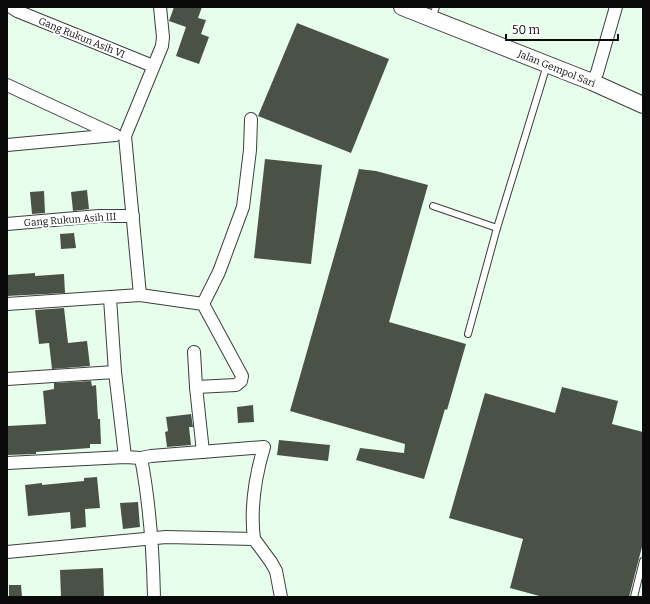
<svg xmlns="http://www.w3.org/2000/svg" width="650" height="604" font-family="Bitter,serif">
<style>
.building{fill:#4a5247}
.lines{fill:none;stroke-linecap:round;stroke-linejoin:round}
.service-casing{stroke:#3d3d3d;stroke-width:8}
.minor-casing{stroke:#3d3d3d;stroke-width:14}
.tertiary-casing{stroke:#3d3d3d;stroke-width:18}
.service{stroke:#fff;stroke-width:6}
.minor{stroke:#fff;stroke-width:12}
.tertiary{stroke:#fff;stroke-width:16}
.labels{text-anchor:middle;stroke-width:4;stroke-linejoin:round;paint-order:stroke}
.street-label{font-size:10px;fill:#0a0a0a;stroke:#fff}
</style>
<rect width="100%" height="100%" fill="#e8feec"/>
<g class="building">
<polygon points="174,7 202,7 198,18 206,20 201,34 209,37 199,64 176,56 186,27 169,21"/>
<polygon points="297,23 389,59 351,153 258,116"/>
<polygon points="265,159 322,165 311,264 254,258"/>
<polygon points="359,169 376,171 428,185 389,322 466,344 447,410 445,409 424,479 356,460 360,448 404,453 405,444 290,411"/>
<polygon points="87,190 89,209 73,211 71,192"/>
<polygon points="44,191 45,213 32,214 30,192"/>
<polygon points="74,233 76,248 61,249 60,234"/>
<polygon points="35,273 35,276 64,274 65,293 7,296 7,275"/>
<polygon points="64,308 68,343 87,341 90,366 52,369 49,343 39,344 35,310"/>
<polygon points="91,381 92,386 96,385 98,419 100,419 101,444 90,444 90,448 36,452 36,454 7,455 7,426 46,424 43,391 54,389 54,383"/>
<polygon points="562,387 618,401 612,424 643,432 643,543 629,597 543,597 510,588 523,539 449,518 485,393 555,413"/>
<polygon points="253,405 254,422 238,423 237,407"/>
<polygon points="191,414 193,427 189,427 191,445 167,447 165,432 168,431 166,417"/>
<polygon points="279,440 330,445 328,461 277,455"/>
<polygon points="97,477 100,508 85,509 86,527 71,529 70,512 28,516 25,485 42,483 42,485 84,481 84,478"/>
<polygon points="138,502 140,527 123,529 120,503"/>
<polygon points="103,568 104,597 61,597 60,570"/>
<polygon points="9,585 21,585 22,597 9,597"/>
</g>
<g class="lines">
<defs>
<g id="service">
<polyline points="432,18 436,7"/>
<polyline points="433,206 497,228"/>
<polyline points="468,334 497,228 547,65"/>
<polyline points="634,597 643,561"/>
</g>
<g id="minor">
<polyline points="11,7 17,11 153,66"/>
<polyline points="592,82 597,73 616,7"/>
<polyline points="7,85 115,135"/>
<polyline points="7,145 115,135"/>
<polyline points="7,224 99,216 133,216"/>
<polyline points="140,295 125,136 162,46 163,37 160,7"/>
<polyline points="110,298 115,372 125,457"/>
<polyline points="7,304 140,295 203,304 242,376 241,381 236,385 196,387 203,452"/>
<polyline points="203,304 219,272 243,207 250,150 251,119"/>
<polyline points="194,352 196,387"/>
<polyline points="7,379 115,372"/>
<path d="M141,458l10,-2 113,-9c-9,30 -14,60 -10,92"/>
<path d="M7,463l118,-6 16,1c9,47 12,92 13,139"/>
<polyline points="7,552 166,537 254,539 271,562 276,571 281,597"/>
</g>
<polyline id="tertiary" points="402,7 592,82 643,105"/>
</defs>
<use href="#service" class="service-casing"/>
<use href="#minor" class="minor-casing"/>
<use href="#tertiary" class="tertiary-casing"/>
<use href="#service" class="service"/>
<use href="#minor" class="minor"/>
<use href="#tertiary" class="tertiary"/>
</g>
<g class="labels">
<g class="street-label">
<text transform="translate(82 37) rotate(22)" y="4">Gang Rukun Asih VI</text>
<text transform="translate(557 68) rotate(22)" y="4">Jalan Gempol Sari</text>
<text transform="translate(70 219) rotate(-4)" y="4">Gang Rukun Asih III</text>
</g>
</g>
<rect width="650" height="604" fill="none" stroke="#0a0a0a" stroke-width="16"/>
<path d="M506 34v6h112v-6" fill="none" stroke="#0a0a0a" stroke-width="2"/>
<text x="512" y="34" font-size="12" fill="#0a0a0a" stroke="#ffffff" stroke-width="3" paint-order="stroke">50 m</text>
</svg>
